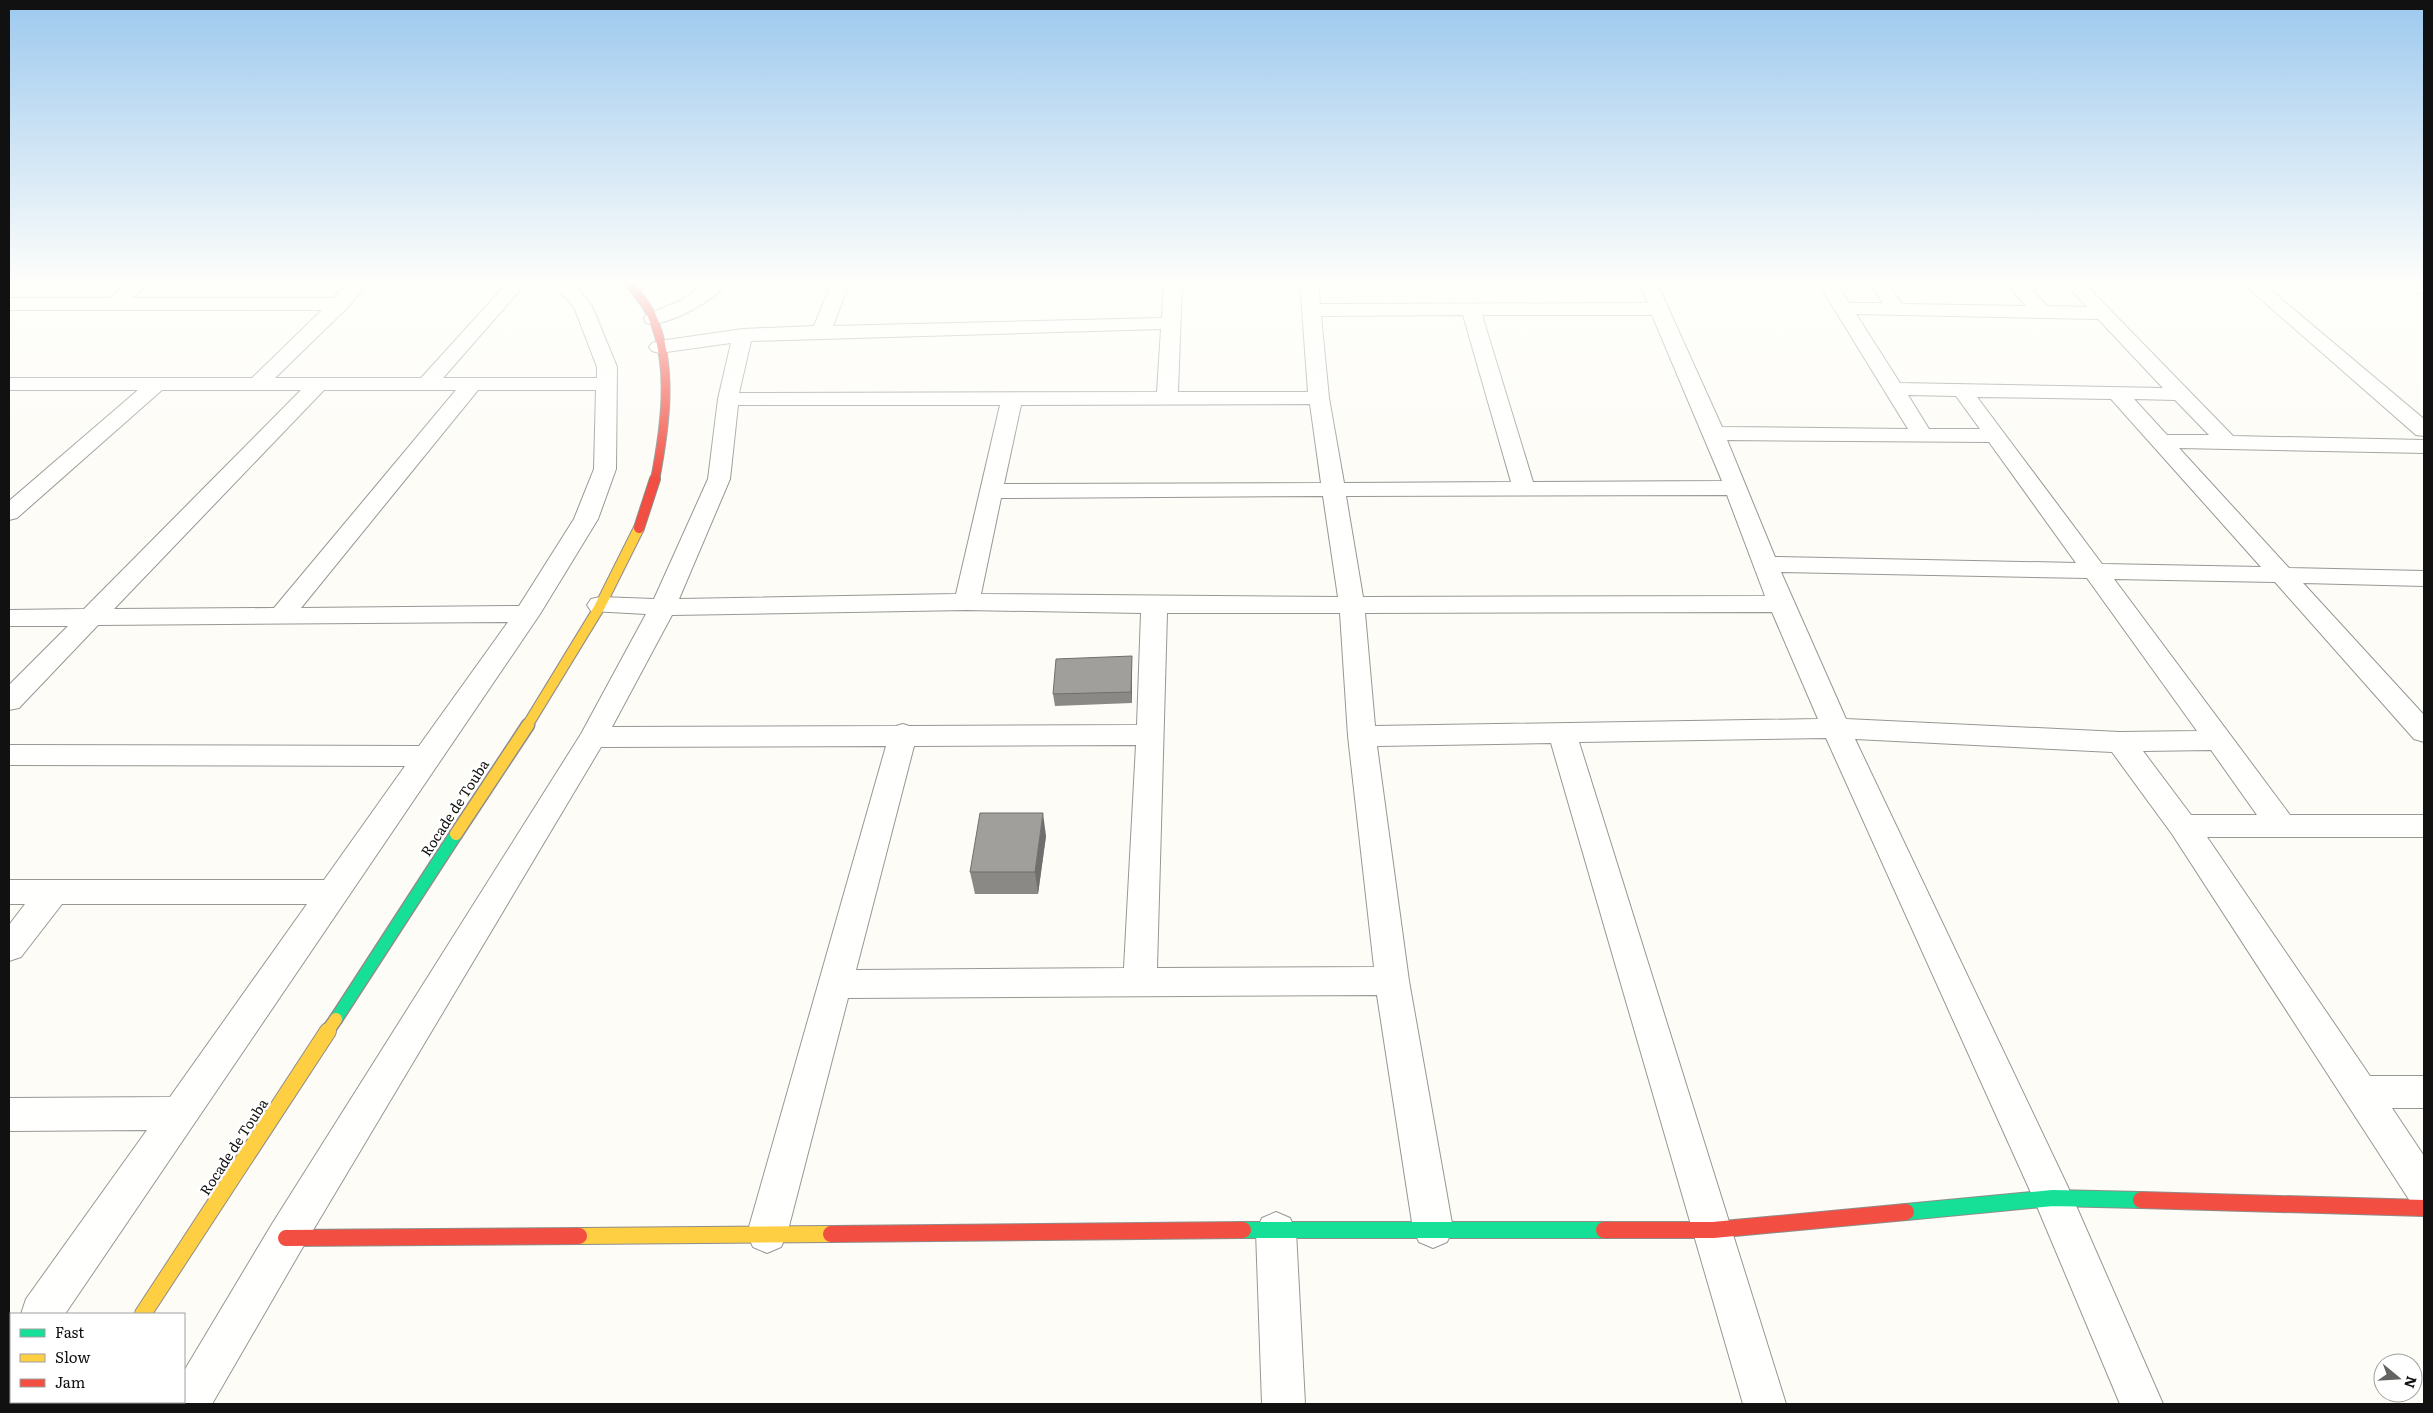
<svg xmlns="http://www.w3.org/2000/svg" width="2433" height="1413" font-family="Literata,serif">
<style>
.lines{fill:none;stroke-linecap:round;stroke-linejoin:round}
.lane-casing{stroke:#979795;stroke-width:3}
.street-casing{stroke:#979795;stroke-width:2}
.fast-far1-casing{stroke:#8e8d8b;stroke-width:15}
.fast-casing{stroke:#8e8d8b;stroke-width:18}
.slow-far2-casing{stroke:#8e8d8b;stroke-width:12}
.slow-far1-casing{stroke:#8e8d8b;stroke-width:15}
.slow-casing{stroke:#8e8d8b;stroke-width:18}
.jam-far2-casing{stroke:#8e8d8b;stroke-width:10}
.jam-far1-casing{stroke:#8e8d8b;stroke-width:12}
.jam-casing{stroke:#8e8d8b;stroke-width:18}
.lane{fill:#fffffe;fill-rule:evenodd}
.street{fill:#fffffe;fill-rule:evenodd}
.fast-far1{stroke:#16e098;stroke-width:12}
.fast{stroke:#16e098;stroke-width:16}
.slow-far2{stroke:#ffcf43;stroke-width:10}
.slow-far1{stroke:#ffcf43;stroke-width:12}
.slow{stroke:#ffcf43;stroke-width:16}
.jam-far2{stroke:#f24e42;stroke-width:8}
.jam-far1{stroke:#f24e42;stroke-width:10}
.jam{stroke:#f24e42;stroke-width:16}
.wall{fill:#8a8986}
.shaded-wall{fill:#716f6d}
.building{fill:#a19f9c;stroke:#716f6d}
.labels{text-anchor:middle;stroke-width:5;stroke-linejoin:round;paint-order:stroke}
.street-label{font-size:14px;fill:#111;stroke:#fff}
</style>
<rect width="100%" height="100%" fill="#fdfcf7"/>
<g class="lines">
<defs>
<polygon id="lane" points="638,281 651,281 638,290 630,290 630,286"/>
<g id="street">
<path d="M131,281h20l-19,17h201l18,-17h19l-23,27 -72,70h146l88,-97h19l-85,97h154v-11l-23,-60 -23,-26h21l20,25 25,61 -1,102 -18,50 -58,95 -475,700h-44l5,-15 121,-169 -138,1v-33l161,-1 137,-193h-245l-41,53 -12,4v-36l16,-21h-16v-24h315l81,-114 -396,-1v-20l410,1 89,-124 -410,3 -79,83 -10,2v-25l59,-59h-59v-16l75,-1 217,-219h-139l-145,128 -8,2v-19l129,-111h-129v-12h243l70,-68h-313v-12h100zM324,390h132l-182,218 -160,1zM478,390h118l-2,79 -20,50 -55,87 -218,2z"/>
<path d="M709,281h20c-12,18 -62,47 -83,42l-2,-4 2,-4 36,-15z"/>
<path d="M832,281h18l-17,45 329,-8 2,-37h18l-4,111h130l-8,-111h18l2,23 328,-1 -10,-22h18l66,146 186,2 -91,-148h18l14,22h34l-15,-22h18l16,23 124,2 -21,-25h19l23,25 40,1 -24,-26h19l151,155 191,4v13l-245,-5 110,120 135,3v15l-121,-3 121,132v27l-10,-3 -139,-157 -161,-3 176,236h134v22h-217l163,239h54v32h-32l32,48v50l-14,-5 -238,-367 -60,-82 -257,-13 212,446 96,219h-43l-84,-200 -210,-466 -247,4 207,662h-43l-192,-661 -174,3 32,235 44,248 -6,13 -14,6 -14,-6 -6,-13 -36,-234 -529,3 -61,236 -6,13 -14,6 -14,-6 -6,-13 139,-488 -285,1 -301,505 -88,152h-45v-2h17v-31l88,-147 309,-490 65,-120 -55,-3 -4,-6 4,-6 9,-2 54,2 54,-120 10,-80 13,-56 -72,10 -7,-2 -3,-4 3,-4 7,-2 84,-12 71,-3zM1856,314l242,5 65,69 -263,-5zM1463,315l48,167 -167,1 -15,-85 -8,-82zM1482,315h170l70,166 -189,1zM1161,329l-4,63 -418,1 12,-52zM1908,395l48,1 24,33h-51zM1977,397l134,2 150,168 -159,-3zM2134,399l41,1 34,35h-42zM1310,404l11,79 -317,1 17,-79zM738,405h262l-44,189 -277,5 51,-120zM1727,440l262,2 87,121 -301,-6zM1727,495l38,101 -402,1 -17,-101zM1323,496l15,101 -357,-3 20,-96zM1781,572l306,6 110,153 -77,1 -274,-13zM967,610l174,3 -4,112 -228,1 -6,-2 -7,2 -284,1 60,-112zM1772,612l46,107 -443,7 -10,-113zM1167,613h173l8,123 26,231 -217,1zM1136,745l-12,223 -268,2 58,-224zM2211,750l46,65h-66l-48,-64z"/>
<polygon points="2240,281 2260,281 2424,419 2424,436 2416,435"/>
<polygon points="2404,281 2424,281 2424,294 2418,293"/>
<polygon points="1276,1212 1290,1218 1296,1231 1305,1404 1262,1404 1256,1231 1262,1218"/>
<polygon points="11,1337 11,1381 9,1382 9,1338"/>
</g>
<polyline id="fast-far1" points="336,1019 456,834"/>
<g id="fast">
<polyline points="1906,1212 2053,1198 2141,1200"/>
<polyline points="1243,1230 1604,1230"/>
</g>
<polyline id="slow-far2" points="527,726 599,608 639,528"/>
<g id="slow-far1">
<polyline points="456,834 528,725"/>
<polyline points="327,1032 336,1019"/>
</g>
<g id="slow">
<polyline points="579,1236 831,1234"/>
<polyline points="143,1314 328,1031"/>
</g>
<path id="jam-far2" d="M628,281c8,12 18,22 24,35 22,50 13,112 3,164"/>
<polyline id="jam-far1" points="639,528 655,479"/>
<g id="jam">
<polyline points="2141,1200 2424,1208"/>
<polyline points="1604,1230 1713,1230 1906,1212"/>
<polyline points="831,1234 1243,1230"/>
<polyline points="286,1238 579,1236"/>
<polyline points="84,1404 85,1402"/>
</g>
</defs>
<use href="#lane" class="lane-casing"/>
<use href="#street" class="street-casing"/>
<use href="#fast-far1" class="fast-far1-casing"/>
<use href="#fast" class="fast-casing"/>
<use href="#slow-far2" class="slow-far2-casing"/>
<use href="#slow-far1" class="slow-far1-casing"/>
<use href="#slow" class="slow-casing"/>
<use href="#jam-far2" class="jam-far2-casing"/>
<use href="#jam-far1" class="jam-far1-casing"/>
<use href="#jam" class="jam-casing"/>
<use href="#lane" class="lane"/>
<use href="#street" class="street"/>
<use href="#fast-far1" class="fast-far1"/>
<use href="#fast" class="fast"/>
<use href="#slow-far2" class="slow-far2"/>
<use href="#slow-far1" class="slow-far1"/>
<use href="#slow" class="slow"/>
<use href="#jam-far2" class="jam-far2"/>
<use href="#jam-far1" class="jam-far1"/>
<use href="#jam" class="jam"/>
</g>
<g class="wall">
<polygon points="1132,668 1132,703 1055,706 1053,694"/>
<polygon points="1046,836 1038,894 975,894 970,872"/>
</g>
<g class="shaded-wall">
<polygon points="1132,656 1132,703 1131,692"/>
<polygon points="1043,813 1046,836 1038,894 1035,872"/>
</g>
<g class="building">
<polygon points="1132,656 1131,692 1053,694 1056,659"/>
<polygon points="980,813 1043,813 1035,872 970,872"/>
</g>
<linearGradient id="sky" x2="0" y2="1"><stop stop-color="#9dc9ee"/><stop offset="0.59" stop-color="#fefefb"/><stop offset="1" stop-color="#fefefb" stop-opacity="0"/></linearGradient>
<rect width="2433" height="479" fill="url(#sky)"/>
<g class="labels">
<g class="street-label">
<text transform="translate(455 808) rotate(-57)" y="5">Rocade de Touba</text>
<text transform="translate(234 1147) rotate(-57)" y="5">Rocade de Touba</text>
</g>
</g>
<rect width="2433" height="1413" fill="none" stroke="#111111" stroke-width="20"/>
<rect x="10" y="1313" width="175" height="90" fill="#ffffff" stroke="#a0a0a0"/>
<rect x="20" y="1329" width="25" height="8" fill="#16e098" stroke="#a0a0a0"/>
<text x="55" y="1338" font-size="15" fill="#111111">Fast</text>
<rect x="20" y="1354" width="25" height="8" fill="#ffcf43" stroke="#a0a0a0"/>
<text x="55" y="1363" font-size="15" fill="#111111">Slow</text>
<rect x="20" y="1379" width="25" height="8" fill="#f24e42" stroke="#a0a0a0"/>
<text x="55" y="1388" font-size="15" fill="#111111">Jam</text>
<g transform="translate(2398 1378) rotate(108)"><circle r="24" fill="#ffffff" stroke="#a0a0a0"/>
<path d="M0-4L9 19L0 12L-9 19Z" fill="#646362"/>
<text y="-8" font-size="14" font-weight="bold" text-anchor="middle" fill="#111111">N</text>
</g>
</svg>
